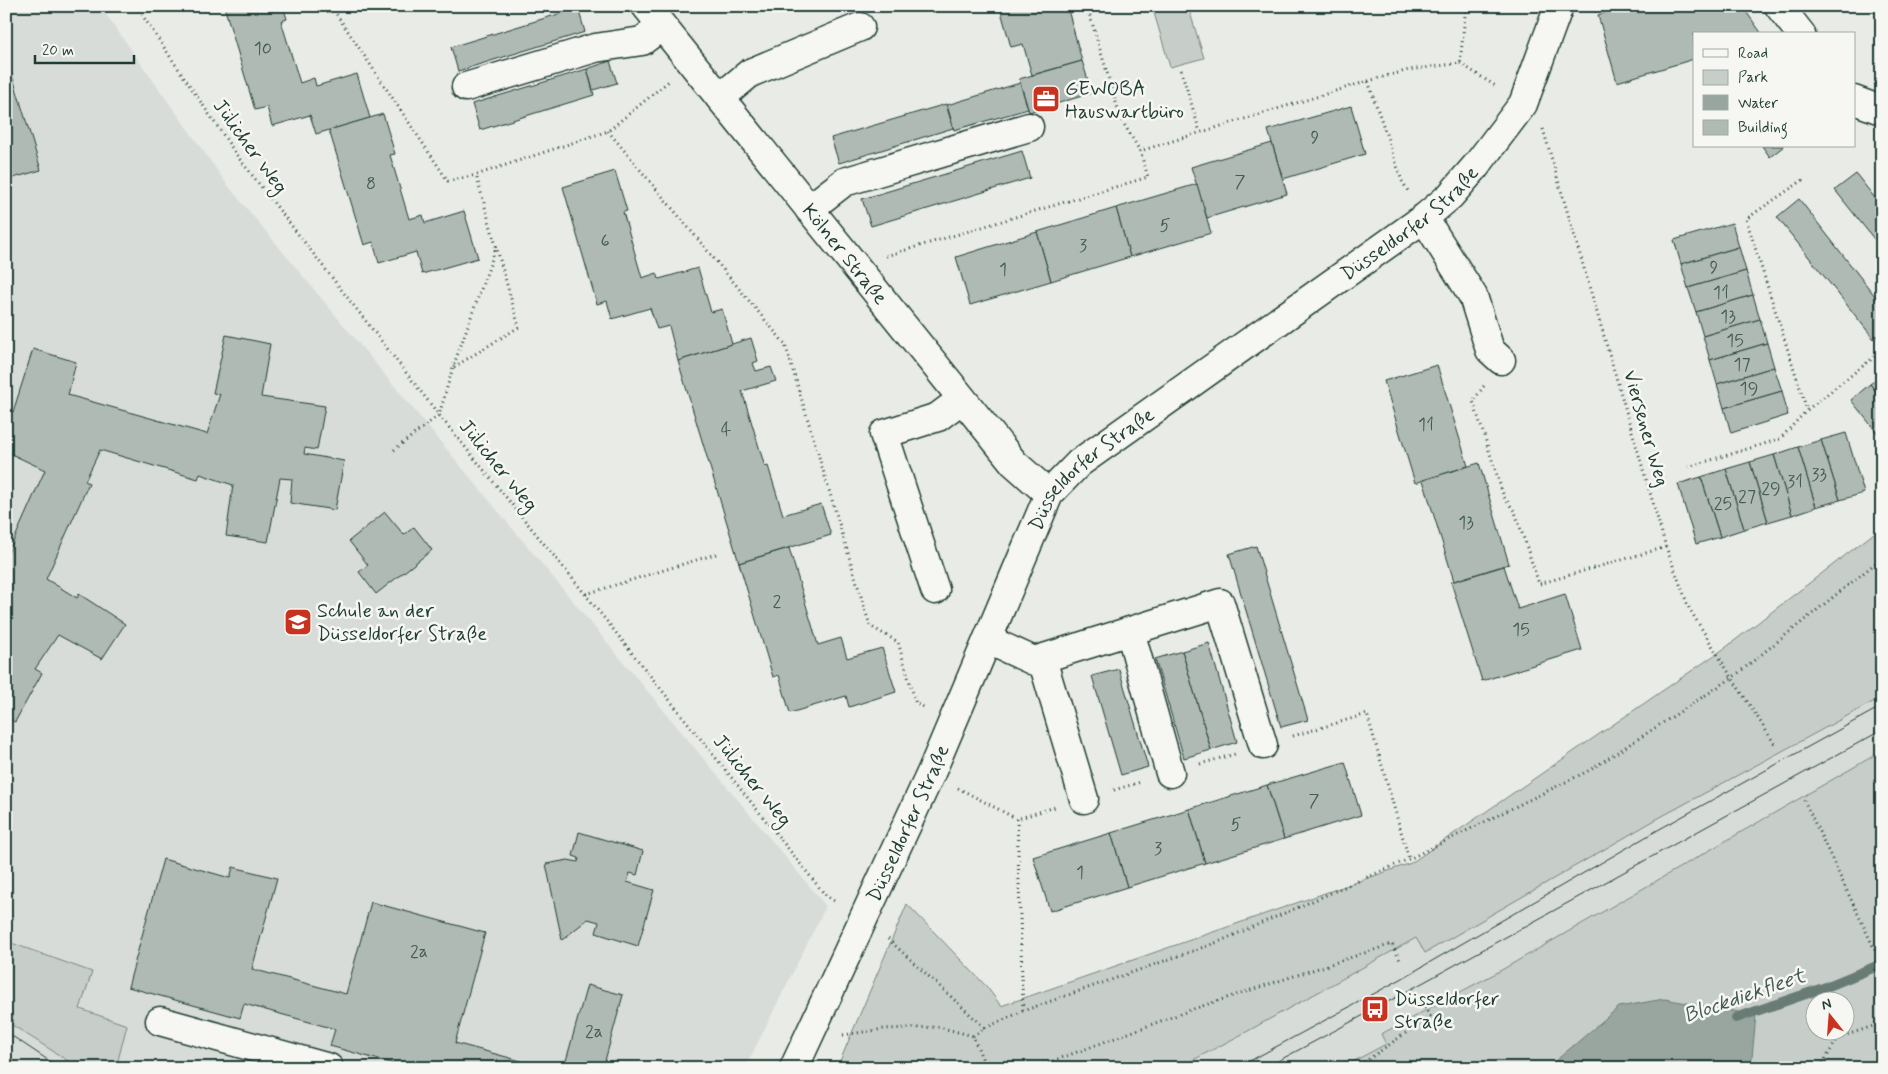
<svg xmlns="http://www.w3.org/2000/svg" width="1888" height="1074" font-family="Mynerve,sans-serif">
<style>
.built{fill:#d8dcd8}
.green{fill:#c7cec9;stroke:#73867e;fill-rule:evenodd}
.water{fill:#99a6a0;stroke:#687c75}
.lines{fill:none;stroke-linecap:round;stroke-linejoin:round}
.stream{stroke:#687c75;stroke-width:10}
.building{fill:#b0bab5;stroke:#1f3d34}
.minor-casing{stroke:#1f3d34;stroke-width:31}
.path{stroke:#1f3d34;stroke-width:3;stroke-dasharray:1 4;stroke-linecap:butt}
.minor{stroke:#f6f6f2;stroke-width:28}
.tram{stroke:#1f3d34;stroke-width:1}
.labels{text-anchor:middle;stroke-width:5;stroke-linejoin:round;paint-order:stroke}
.number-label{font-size:18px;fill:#435c54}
.poi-label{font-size:20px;fill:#1f3d34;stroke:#f6f6f2;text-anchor:start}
.street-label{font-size:20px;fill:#1f3d34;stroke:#f6f6f2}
.water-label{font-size:21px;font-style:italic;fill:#445c54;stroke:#f6f6f2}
</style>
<rect width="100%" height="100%" fill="#e9ebe7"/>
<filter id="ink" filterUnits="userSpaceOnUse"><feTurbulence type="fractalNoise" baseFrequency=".02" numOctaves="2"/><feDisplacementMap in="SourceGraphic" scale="10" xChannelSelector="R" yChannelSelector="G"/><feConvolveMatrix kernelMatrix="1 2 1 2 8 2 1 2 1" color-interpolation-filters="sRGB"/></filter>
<g filter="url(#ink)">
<g class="built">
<polygon points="6,6 100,6 229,187 826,906 745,1068 116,1068 127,1025 80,1009 92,972 6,941"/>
<polygon points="1882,697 1882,751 1498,972 1381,1033 1386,1044 1341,1068 1178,1068 1248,1031 1416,938 1425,952 1655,820"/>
<polygon points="6,1021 79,1068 6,1068"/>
</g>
<g class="green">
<polygon points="1152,6 1188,6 1204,58 1170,67"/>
<polygon points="1882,527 1882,697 1655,820 1425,953 1416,938 1248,1031 1178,1068 837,1068 907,904 987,987 1001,1006 1411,863 1725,648"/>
<path d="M1882,751v317h-541l45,-24 -5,-10 117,-62zM1816,1002h30v30h-30z"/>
<polygon points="6,941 92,972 80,1009 127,1025 116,1068 79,1068 6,1021"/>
</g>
<polygon class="water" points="1664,999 1756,1015 1751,1068 1547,1068 1619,1007"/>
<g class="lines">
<polyline class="stream" points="1736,1018 1826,987 1882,964"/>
</g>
<g class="building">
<polygon points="224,6 283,6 287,19 281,21 300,83 314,78 316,86 357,74 370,118 316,134 310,115 272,126 267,107 255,110"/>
<polygon points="1006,6 1067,6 1082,61 1032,75 1023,44 1011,47 1000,8"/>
<polygon points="1398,6 1416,6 1400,11"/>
<polygon points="1627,6 1742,6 1762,34 1694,34 1694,59 1617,82 1598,15"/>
<polygon points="578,8 585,32 458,71 451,47"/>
<polygon points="6,55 41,170 6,180"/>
<polygon points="610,61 617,83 593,90 587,69"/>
<polygon points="1082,61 1092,93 1029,112 1019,79"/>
<polygon points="587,69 594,95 480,130 472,104"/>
<polygon points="1020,83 1028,109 954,130 947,105"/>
<polygon points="946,104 953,128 839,163 831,138"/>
<polygon points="1351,106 1365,154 1283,179 1268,130"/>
<polygon points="383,114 395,154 390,155 409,219 423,215 425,223 464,211 478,258 422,274 416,252 379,263 373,242 364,245 329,130"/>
<polygon points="1272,143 1287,194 1207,218 1191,167"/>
<polygon points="1762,146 1784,146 1770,157"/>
<polygon points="1022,151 1030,178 871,226 862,199"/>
<polygon points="615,171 627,211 623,212 642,278 657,273 659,279 698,268 711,312 722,309 732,344 678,361 669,326 657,329 650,308 612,319 607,301 597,304 563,187"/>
<polygon points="1856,174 1882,207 1882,249 1835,190"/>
<polygon points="1197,184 1211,233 1130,257 1116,208"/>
<polygon points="1799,199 1882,305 1882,333 1874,339 1777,217"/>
<polygon points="1116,208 1130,257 1051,281 1037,232"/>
<polygon points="1732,223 1739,247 1681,264 1674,240"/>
<polygon points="1037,232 1051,281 970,305 956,257"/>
<polygon points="1739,247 1746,271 1688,288 1681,264"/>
<polygon points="1746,271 1753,295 1696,312 1688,288"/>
<polygon points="1753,295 1760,319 1703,336 1696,312"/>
<polygon points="1760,319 1767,343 1710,360 1703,336"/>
<polygon points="226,335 270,344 261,397 325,406 317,450 305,448 304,454 344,461 335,510 290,503 292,479 280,478 268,542 226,536 233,485 200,474 198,479 100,450 85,481 89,483 46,579 77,598 79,594 125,624 102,659 58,635 35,669 42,673 15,722 6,718 6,558 45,470 7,452 6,454 6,409 13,412 33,349 76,362 68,395 207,434 220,394 213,393"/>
<polygon points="751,338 758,361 753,363 756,371 771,367 776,381 742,391 765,467 768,466 783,515 821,504 831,535 739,563 678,361"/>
<polygon points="1767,343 1774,367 1717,384 1710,360"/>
<polygon points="1437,365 1468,466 1415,483 1384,381"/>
<polygon points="1774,367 1782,391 1724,408 1717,384"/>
<polygon points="1882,375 1882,399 1870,384"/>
<polygon points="1870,384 1882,399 1882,439 1851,400"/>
<polygon points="1782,391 1788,415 1731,433 1724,408"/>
<polygon points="1846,433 1864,493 1840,500 1821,440"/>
<polygon points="1821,440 1840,500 1816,507 1798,447"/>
<polygon points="1798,447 1816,507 1792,515 1774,455"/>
<polygon points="1774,455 1792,515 1768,522 1750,462"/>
<polygon points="1750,462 1768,522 1744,529 1726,469"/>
<polygon points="1479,463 1509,564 1454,581 1423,480"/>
<polygon points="1726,469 1744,529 1720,537 1701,477"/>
<polygon points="1701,477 1720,537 1696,544 1678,484"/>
<polygon points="385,512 404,535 414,527 432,550 376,594 359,572 368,565 349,541"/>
<polygon points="1256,546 1308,720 1281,727 1229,554"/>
<polygon points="789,548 818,645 841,638 847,658 882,648 896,692 849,707 846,696 790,713 779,675 773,677 739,563"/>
<polygon points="1504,566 1518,609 1565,594 1582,650 1482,681 1451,582"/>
<polygon points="1209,643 1237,742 1211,750 1182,651"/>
<polygon points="1182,651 1211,750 1184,758 1155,659"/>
<polygon points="1119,669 1148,767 1121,775 1092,676"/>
<polygon points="1345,762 1361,815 1284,839 1267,785"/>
<polygon points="1267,785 1284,839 1205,863 1189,809"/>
<polygon points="1189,809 1205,863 1127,887 1111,833"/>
<polygon points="579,832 643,851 637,875 630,873 627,882 654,890 638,946 596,933 599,922 588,919 562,940 546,864 568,860 578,862 579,858 573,856"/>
<polygon points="1111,833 1127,887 1050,911 1033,857"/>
<polygon points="163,859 230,878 233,867 277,878 252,969 346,994 371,902 485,933 455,1043 547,1068 408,1068 330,1046 335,1029 244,1004 240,1018 128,987"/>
<polygon points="587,985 623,995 603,1068 564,1068"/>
</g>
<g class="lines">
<defs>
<g id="minor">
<path id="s1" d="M646,6l368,457 35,31"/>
<polyline points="1779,6 1801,34"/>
<polyline points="466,87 595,48 642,41 662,26"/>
<polyline points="720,98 750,73 860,27"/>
<polyline points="1854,100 1878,109 1882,107"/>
<polyline points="809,209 844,182 1029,127"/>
<polyline points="1424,218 1473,296 1490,350 1501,360"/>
<polyline points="935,590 884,434 938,417 962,399"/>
<polyline points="1130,631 1170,773"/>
<polyline points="988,640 1034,661 1220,603 1263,745"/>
<polyline points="1042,659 1084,799"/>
<polyline points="160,1021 329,1068"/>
<path id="s2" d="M794,1068l137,-295 118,-279 30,-31 345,-245 26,-22 26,-30 47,-62 36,-98"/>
</g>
</defs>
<use href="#minor" class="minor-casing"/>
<g class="path">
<polyline points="136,6 238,157 439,415 585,594 826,896 836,902"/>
<polyline points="331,6 448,181 476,175 608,131 669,81"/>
<polyline points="1087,6 1121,119 1140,151"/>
<polyline points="1460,63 1497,87"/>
<polyline points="1181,70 1200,132"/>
<polyline points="1368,81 1409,70 1460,63 1466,6"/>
<polyline points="1543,129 1666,547 1689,608 1732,678 1776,746"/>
<polyline points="608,131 785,344 870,626 898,642 916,704 926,708"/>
<polyline points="1803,180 1746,219 1807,410 1882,351"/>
<polyline points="886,256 1148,177 1140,151 1368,81 1402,181 1408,191"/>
<polyline points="454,367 519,327 476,175"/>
<polyline points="1484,386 1473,401 1504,497 1515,512 1539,584 1666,547"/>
<polyline points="394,450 439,415 453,367 497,245"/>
<polyline points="1688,467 1780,439 1807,410"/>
<polyline points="586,594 716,554"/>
<polyline points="1293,736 1367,714 1409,859"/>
<polyline points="1200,764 1235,754"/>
<polyline points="958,788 1017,819 1055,807"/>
<polyline points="1114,790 1141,782"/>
<polyline points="1804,800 1882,965"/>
<polyline points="1017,819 1023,1011"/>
<polyline points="888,939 985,1028"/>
<polyline points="843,1035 884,1029 939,1027 973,1036 986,1068"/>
<polyline points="973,1036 985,1028 1023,1011 1218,942 1409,859 1590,770 1732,678 1882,558"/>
<polyline points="1034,1068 1196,1008 1392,944 1400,960"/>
<polyline points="1356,1068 1430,1016 1422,1003"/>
<polyline points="1820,1068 1838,1038 1882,1023"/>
</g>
<use href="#minor" class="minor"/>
<g class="tram">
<polyline points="6,1032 60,1068"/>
<polyline points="6,1065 11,1068"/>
<polyline points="1237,1068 1401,979 1656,831 1882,706"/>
<polyline points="1265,1068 1375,1009 1882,730"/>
</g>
</g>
</g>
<defs>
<symbol id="office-square" viewBox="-11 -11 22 22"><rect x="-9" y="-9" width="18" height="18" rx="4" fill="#c8321e" stroke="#f6f6f2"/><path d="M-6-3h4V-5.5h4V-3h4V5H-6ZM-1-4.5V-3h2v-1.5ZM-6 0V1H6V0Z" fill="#fff"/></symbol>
<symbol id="school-square" viewBox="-11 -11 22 22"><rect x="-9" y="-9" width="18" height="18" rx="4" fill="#c8321e" stroke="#f6f6f2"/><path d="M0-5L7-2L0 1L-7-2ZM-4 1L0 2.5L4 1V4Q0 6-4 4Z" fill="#fff"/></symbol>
<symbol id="bus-square" viewBox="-11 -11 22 22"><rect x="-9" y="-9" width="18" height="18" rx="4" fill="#c8321e" stroke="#f6f6f2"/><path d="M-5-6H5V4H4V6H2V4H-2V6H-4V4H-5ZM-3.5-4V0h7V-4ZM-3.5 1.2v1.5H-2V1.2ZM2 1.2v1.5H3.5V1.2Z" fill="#fff"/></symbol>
</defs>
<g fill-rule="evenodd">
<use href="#office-square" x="1030" y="83" width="32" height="32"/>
<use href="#school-square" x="282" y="606" width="32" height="32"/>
<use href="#bus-square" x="1359" y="993" width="32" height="32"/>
</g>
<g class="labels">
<g class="number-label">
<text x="263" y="54">10</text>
<text x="1315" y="143">9</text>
<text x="1240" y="187">7</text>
<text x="371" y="189">8</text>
<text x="1165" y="231">5</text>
<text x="605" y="246">6</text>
<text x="1083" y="251">3</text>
<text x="1714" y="273">9</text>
<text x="1003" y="275">1</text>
<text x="1721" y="298">11</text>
<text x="1728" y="322">13</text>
<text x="1735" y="346">15</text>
<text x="1742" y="370">17</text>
<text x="1749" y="394">19</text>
<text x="1426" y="430">11</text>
<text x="726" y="435">4</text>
<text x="1819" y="480">33</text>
<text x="1795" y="487">31</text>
<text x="1771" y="494">29</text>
<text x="1747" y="502">27</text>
<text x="1723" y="509">25</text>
<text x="1466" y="528">13</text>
<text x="777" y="607">2</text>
<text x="1521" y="635">15</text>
<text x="1314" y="806">7</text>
<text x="1236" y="830">5</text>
<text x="1158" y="854">3</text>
<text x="1080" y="878">1</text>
<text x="419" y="957">2a</text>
<text x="594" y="1037">2a</text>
</g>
<g class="poi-label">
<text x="1065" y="95">GEWOBA<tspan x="1065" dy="23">Hauswartbüro</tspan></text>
<text x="317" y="617">Schule an der<tspan x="317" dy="23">Düsseldorfer Straße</tspan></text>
<text x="1394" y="1005">Düsseldorfer<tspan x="1394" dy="23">Straße</tspan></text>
</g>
<g class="street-label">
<text transform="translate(251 146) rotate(54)" y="7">Jülicher Weg</text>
<text dy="7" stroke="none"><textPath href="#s2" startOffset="1080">Düsseldorfer Straße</textPath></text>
<text dy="7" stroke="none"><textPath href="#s1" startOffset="318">Kölner Straße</textPath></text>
<text transform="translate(1647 428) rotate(74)" y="7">Viersener Weg</text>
<text transform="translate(499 465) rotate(51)" y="7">Jülicher Weg</text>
<text dy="7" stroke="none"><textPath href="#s2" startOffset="675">Düsseldorfer Straße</textPath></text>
<text transform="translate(753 780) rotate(51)" y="7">Jülicher Weg</text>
<text dy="7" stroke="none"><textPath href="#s2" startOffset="270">Düsseldorfer Straße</textPath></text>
</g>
<g class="water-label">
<text transform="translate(1744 995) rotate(-19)" y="7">Blockdiekfleet</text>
</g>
</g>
<rect width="1888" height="1074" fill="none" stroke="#f6f6f2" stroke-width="25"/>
<rect x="12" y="12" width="1863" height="1049" fill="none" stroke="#1f3d34" stroke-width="2" filter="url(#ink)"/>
<rect x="1693" y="32" width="162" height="115" fill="#f6f6f2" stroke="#a0aca6"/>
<rect x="1703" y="49" width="25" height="8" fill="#f6f6f2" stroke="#a0aca6"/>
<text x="1738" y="58" font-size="15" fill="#1f3d34">Road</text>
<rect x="1703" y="70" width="25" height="15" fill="#c7cec9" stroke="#a0aca6"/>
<text x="1738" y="82" font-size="15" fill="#1f3d34">Park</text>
<rect x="1703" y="95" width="25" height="15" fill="#99a6a0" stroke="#a0aca6"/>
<text x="1738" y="108" font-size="15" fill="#1f3d34">Water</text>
<rect x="1703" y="120" width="25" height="15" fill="#b0bab5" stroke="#a0aca6"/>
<text x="1738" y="132" font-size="15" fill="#1f3d34">Building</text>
<g transform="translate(1830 1016) rotate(343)"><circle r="24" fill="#f6f6f2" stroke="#a0aca6"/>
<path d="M0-4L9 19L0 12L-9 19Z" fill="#c8321e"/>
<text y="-8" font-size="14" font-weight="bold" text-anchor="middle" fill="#1f3d34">N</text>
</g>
<path d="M35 55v8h99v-8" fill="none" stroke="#1f3d34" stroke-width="2.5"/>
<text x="42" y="55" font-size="15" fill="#1f3d34" stroke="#f6f6f2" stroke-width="4" paint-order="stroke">20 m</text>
</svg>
